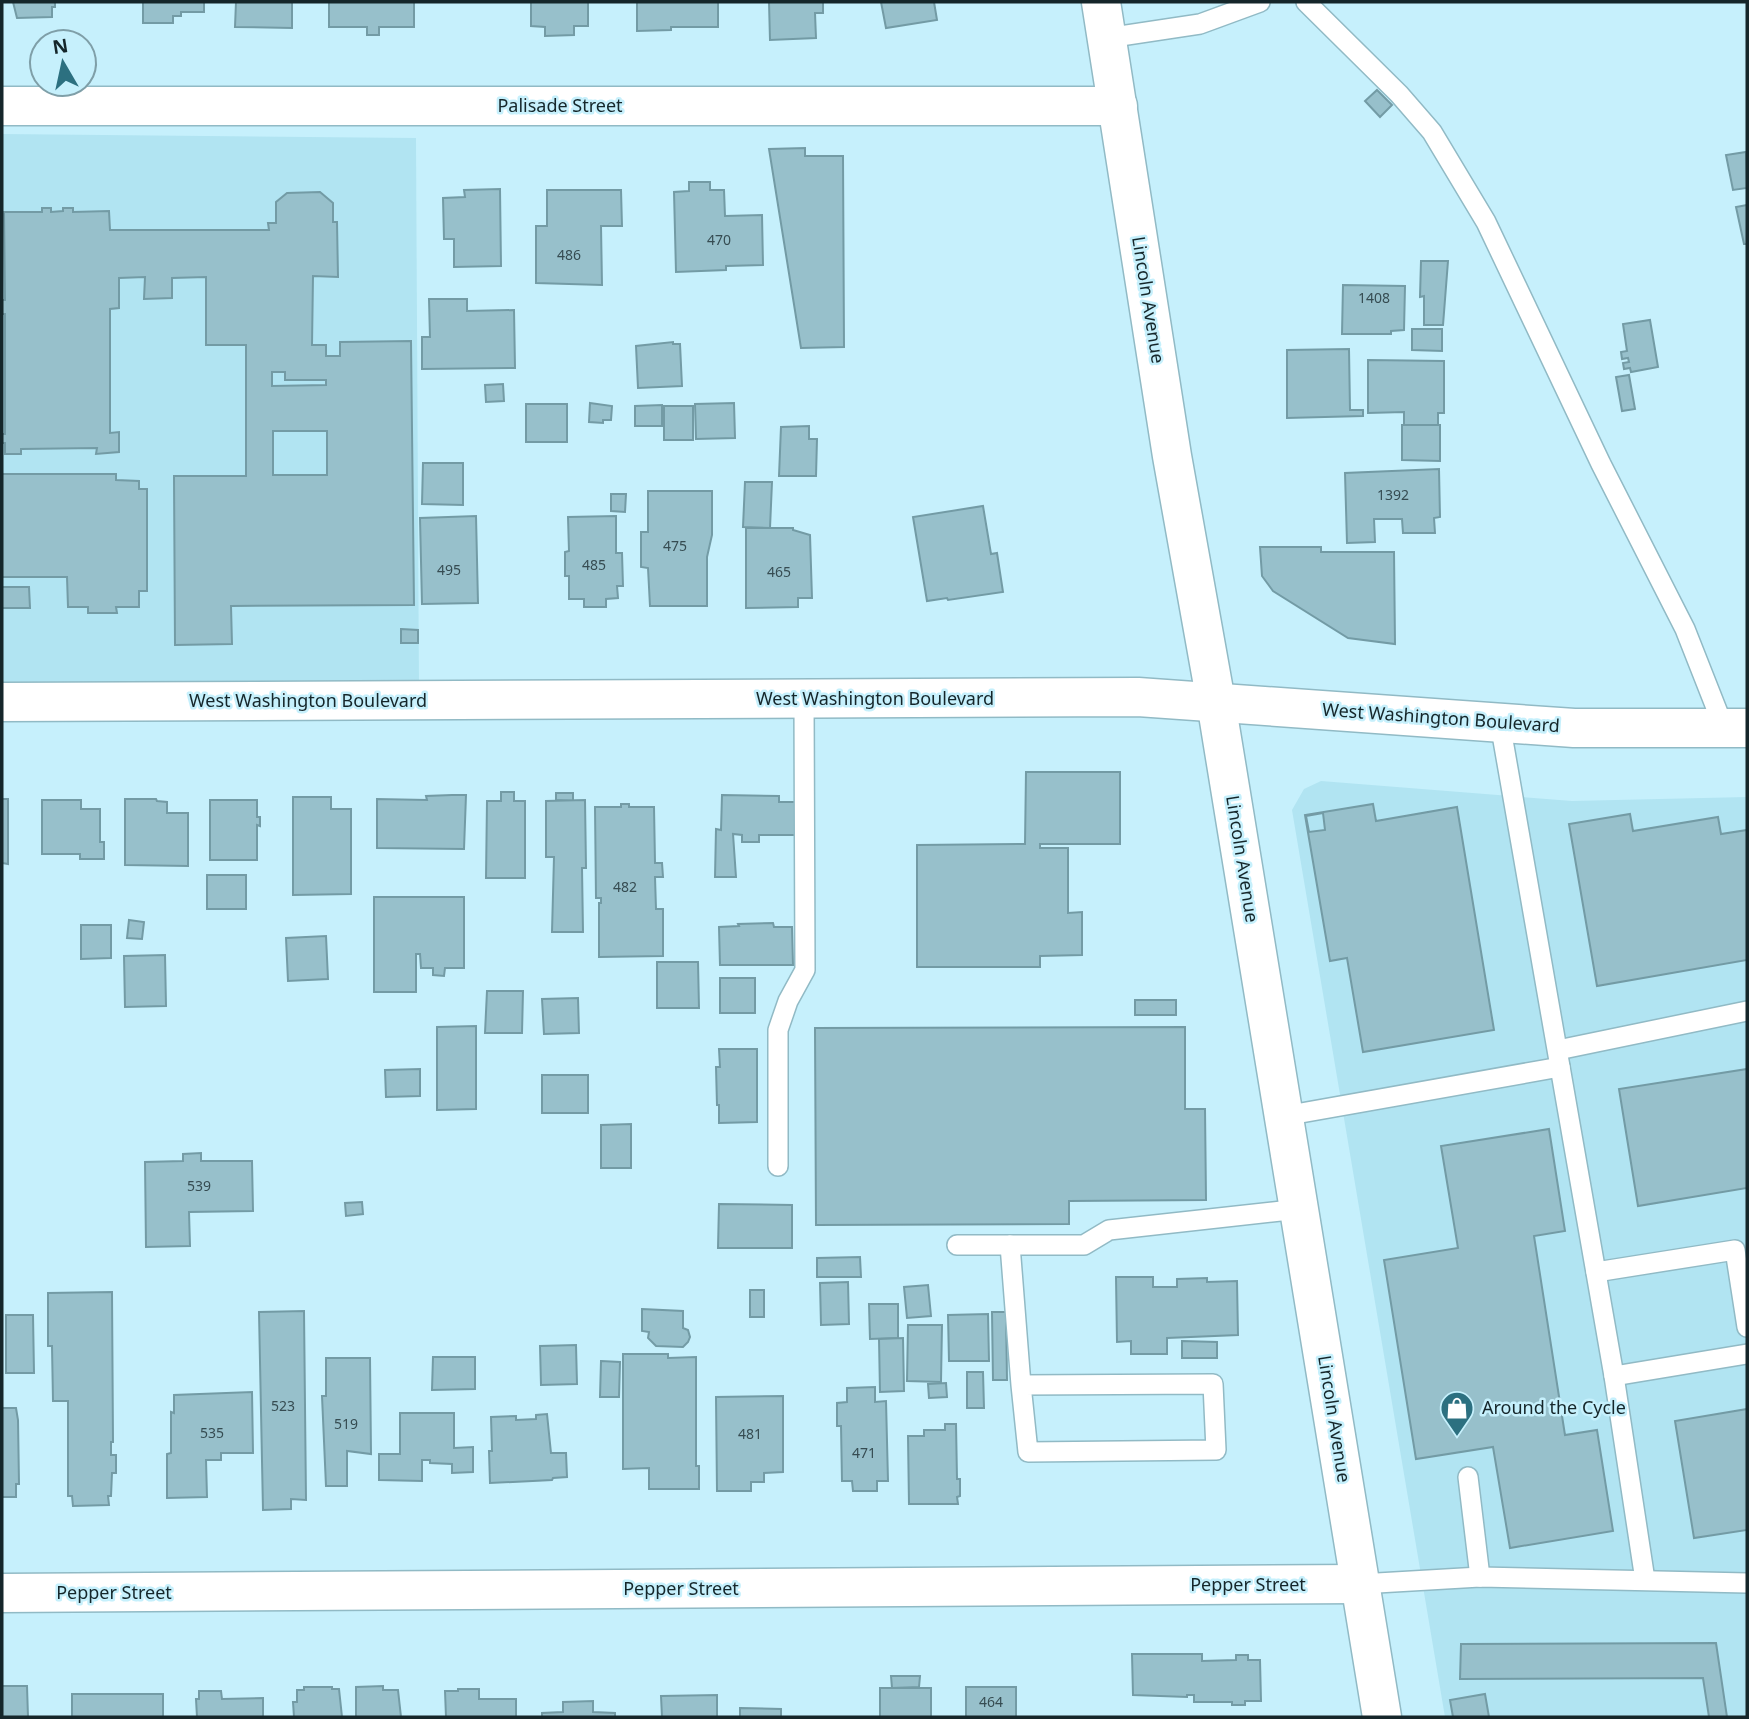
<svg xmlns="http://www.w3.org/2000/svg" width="1749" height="1719" font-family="'Noto Sans',sans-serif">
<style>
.built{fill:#b1e4f2}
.building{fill:#97c0cb;stroke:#739ba5;stroke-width:2;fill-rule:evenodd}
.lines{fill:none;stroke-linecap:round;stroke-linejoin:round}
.lane-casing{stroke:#91bac5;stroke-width:22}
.street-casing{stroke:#91bac5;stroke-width:41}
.secondary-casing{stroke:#91bac5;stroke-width:41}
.lane{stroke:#fff;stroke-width:19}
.street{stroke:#fff;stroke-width:38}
.secondary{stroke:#fff;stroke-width:38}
.labels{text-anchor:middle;stroke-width:5;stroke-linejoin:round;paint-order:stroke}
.number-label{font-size:14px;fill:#364c52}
.street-label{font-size:18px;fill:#15262a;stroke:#c6f0fc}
.poi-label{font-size:18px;fill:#15262a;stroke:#c6f0fc;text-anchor:start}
</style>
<rect width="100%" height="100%" fill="#c6f0fc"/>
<g class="built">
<polygon points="2,134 416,138 419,687 2,687"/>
<polygon points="1321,781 1572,801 1747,797 1747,1717 1445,1717 1292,810 1304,789"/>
</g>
<g class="building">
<polygon points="13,2 55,2 55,7 52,7 52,17 17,18"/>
<polygon points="143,2 204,2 204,12 181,12 181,16 173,16 173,23 143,23"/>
<polygon points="236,2 292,2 292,28 235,27"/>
<polygon points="329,2 414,2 414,27 379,27 379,35 367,35 367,27 329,27"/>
<polygon points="531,2 588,2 588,26 574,26 574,35 545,36 545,27 531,26"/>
<polygon points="637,2 718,2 718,27 671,27 671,30 637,31"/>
<polygon points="769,2 823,2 823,13 815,13 816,38 770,40"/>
<polygon points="881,2 934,2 937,20 886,28"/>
<polygon points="1377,90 1392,105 1380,117 1365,101"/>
<polygon points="805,148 805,156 843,156 844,347 801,348 769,149"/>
<polygon points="1746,152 1747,188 1733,190 1726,155"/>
<polygon points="689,182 710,182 710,190 724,190 725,216 762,215 763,265 726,266 726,270 676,272 674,192 689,191"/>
<polygon points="500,189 501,266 454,267 454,239 444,239 443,198 465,197 464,190"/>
<polygon points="547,190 621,190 622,226 601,226 602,285 536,283 536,226 547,226"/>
<path d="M320,192l13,11v19h4l1,55 -25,-1 -1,69h14v11h14v-14l71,-1 3,264 -183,1 1,38 -57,1 -1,-169h72v-131h-40v-68l-34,1v20l-28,1 1,-22 -26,1v30l-9,1v124l9,-1v20l-23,2 1,-6 -76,1v5h-16v-11h-3v-9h3v-120h-3v-14h3l-1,-88h38v-4h9v4l12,-1v-3h10v4l36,-1 1,19h159l-1,-7h8v-21l11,-9zM272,372h13v8h41v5l-54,1zM273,431h54v44h-54z"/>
<polygon points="1747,205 1747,244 1744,244 1736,207"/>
<polygon points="1421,261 1448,261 1443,325 1424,325 1424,296 1420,297"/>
<polygon points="1343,285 1405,286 1404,330 1391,331 1391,334 1342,334"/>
<polygon points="429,299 467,299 467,311 514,310 515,368 422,369 422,337 430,337"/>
<polygon points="1650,320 1658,367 1631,372 1630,368 1624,369 1623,363 1629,362 1628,358 1622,359 1621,352 1627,351 1623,324"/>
<polygon points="1412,329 1442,329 1442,351 1412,350"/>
<polygon points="673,342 673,344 680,344 682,386 638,388 636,346"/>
<polygon points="1349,349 1350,410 1363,410 1363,416 1287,418 1287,350"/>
<polygon points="1368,360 1444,361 1444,413 1438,413 1438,425 1404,425 1404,412 1368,413"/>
<polygon points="1629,375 1635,409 1622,411 1616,377"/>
<polygon points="503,384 504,401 486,402 485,385"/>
<polygon points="590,403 612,406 611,420 603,420 603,423 589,422"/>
<polygon points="734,403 735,438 696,439 695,404"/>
<rect x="526" y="404" width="41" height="38"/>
<polygon points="662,405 662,426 635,426 635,406"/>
<rect x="664" y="406" width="29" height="34"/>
<polygon points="1402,425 1440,425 1440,461 1402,460"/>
<polygon points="809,426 809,439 817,439 816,476 779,476 781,427"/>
<polygon points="423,463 463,463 463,505 422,504"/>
<polygon points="1439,469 1440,517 1434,518 1435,533 1403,533 1402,519 1374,519 1375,542 1347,543 1345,473"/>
<polygon points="2,474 116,474 116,480 139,481 139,489 147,489 147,591 139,591 139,607 116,607 117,613 88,613 88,607 68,607 67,577 2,577"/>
<polygon points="745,482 772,482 770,528 743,527"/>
<polygon points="648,491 712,491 712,535 707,557 707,606 650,606 648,568 641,567 641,532 648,532"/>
<polygon points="611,494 626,494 625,512 611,511"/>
<polygon points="983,506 991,554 997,553 1003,592 948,600 947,598 927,601 913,517"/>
<polygon points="476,516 478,603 422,604 420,518"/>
<polygon points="616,516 616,553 622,553 623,586 617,586 618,598 606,599 606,607 584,607 584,599 569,599 569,576 565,576 565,552 569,551 568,517"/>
<polygon points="746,528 793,528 793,530 810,535 812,598 798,598 798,607 746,608"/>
<polygon points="1260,547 1321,547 1321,552 1394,552 1395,644 1348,638 1273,591 1262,576"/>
<polygon points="2,587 29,587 30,608 2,608"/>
<polygon points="401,629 418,630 418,643 401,643"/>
<polygon points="1026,772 1120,772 1120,844 1040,844 1040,848 1068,848 1068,913 1082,912 1082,955 1040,956 1040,967 917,967 917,845 1025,844"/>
<polygon points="501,792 514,792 514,801 525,801 525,878 486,878 487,801 501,801"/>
<polygon points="556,793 573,793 573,801 556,800"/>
<polygon points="452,795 466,795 464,849 377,848 377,799 427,800 426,796"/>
<polygon points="722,795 779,796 779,802 796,802 796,835 759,835 759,842 742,842 742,835 733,834 736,877 715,877 716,829 721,830"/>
<polygon points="293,797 331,797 331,809 351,809 351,894 293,895"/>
<polygon points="2,799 8,799 8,864 2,863"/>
<polygon points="125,799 156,799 157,801 167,802 167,813 188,813 188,866 125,865"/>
<polygon points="42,800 81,800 81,809 100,809 100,842 104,842 104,859 80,859 80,854 42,854"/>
<polygon points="210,800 257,800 257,817 260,817 260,826 257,825 257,860 210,860"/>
<polygon points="585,800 586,868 582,868 583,932 552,932 554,857 546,857 546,801"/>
<polygon points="621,804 629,804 629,807 654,807 655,863 662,863 663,877 655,877 656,909 663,909 663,956 599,957 599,903 601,903 601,898 596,898 595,807 621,807"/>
<path d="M1373,804l3,17 81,-14 37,223 -131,22 -16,-94 -17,3 -25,-146zM1323,813l2,17 -16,2 -3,-16z"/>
<polygon points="1630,814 1633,831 1718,817 1721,834 1747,830 1747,960 1597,986 1569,824"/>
<rect x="207" y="875" width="39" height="34"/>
<polygon points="374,897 464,897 464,968 445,968 444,976 433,975 433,968 421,968 420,954 416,954 416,992 374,992"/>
<polygon points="129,920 144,922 142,939 127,938"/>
<polygon points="773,923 774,927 792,927 793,965 720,965 719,927 739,926 738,924"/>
<polygon points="81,925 111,925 111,958 81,959"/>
<polygon points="326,936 328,979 288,981 286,938"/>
<polygon points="165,955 166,1006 125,1007 124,956"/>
<polygon points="657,962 698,962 699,1008 657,1008"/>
<rect x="720" y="978" width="35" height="35"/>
<polygon points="487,991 523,991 522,1033 485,1033"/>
<polygon points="578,998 579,1033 544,1034 542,999"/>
<rect x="1135" y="1000" width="41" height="15"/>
<polygon points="476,1026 476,1109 437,1110 437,1027"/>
<polygon points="1185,1027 1185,1109 1205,1109 1206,1200 1069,1201 1069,1224 816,1225 815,1028"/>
<polygon points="719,1049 757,1049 757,1122 719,1123 719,1105 717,1105 716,1067 720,1067"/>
<polygon points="420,1069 420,1096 386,1097 385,1070"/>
<polygon points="1747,1069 1747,1188 1638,1206 1619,1089"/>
<rect x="542" y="1075" width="46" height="38"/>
<polygon points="631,1124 631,1168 601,1168 601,1125"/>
<polygon points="1549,1129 1565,1231 1534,1236 1565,1435 1597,1430 1613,1531 1510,1548 1493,1447 1416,1459 1384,1260 1458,1248 1441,1146"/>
<polygon points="201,1153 201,1161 252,1161 253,1211 189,1212 190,1246 146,1247 145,1162 183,1161 183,1154"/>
<polygon points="362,1202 363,1214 346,1216 345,1203"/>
<polygon points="719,1204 792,1205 792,1248 718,1248"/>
<polygon points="860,1257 861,1277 817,1277 817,1258"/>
<polygon points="1116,1277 1153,1277 1153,1287 1177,1287 1177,1279 1207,1278 1207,1282 1237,1281 1238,1335 1167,1338 1167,1354 1131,1354 1131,1341 1117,1342"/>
<polygon points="848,1282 849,1324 821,1325 820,1283"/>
<polygon points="928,1285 931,1316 907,1318 904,1287"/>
<rect x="750" y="1290" width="14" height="27"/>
<polygon points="112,1292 113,1442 111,1442 111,1455 116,1455 116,1473 112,1473 111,1496 108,1496 109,1505 73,1506 72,1496 68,1496 68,1401 53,1401 52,1346 48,1346 48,1293"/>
<polygon points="869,1304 898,1304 898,1338 870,1339"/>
<polygon points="642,1309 683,1311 683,1328 688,1330 690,1337 688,1342 683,1347 656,1346 648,1338 649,1332 642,1331"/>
<polygon points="304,1311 306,1500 291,1499 291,1509 263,1510 259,1312"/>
<polygon points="992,1312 1006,1312 1007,1380 993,1380"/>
<polygon points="988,1314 989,1361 949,1361 948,1315"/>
<polygon points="6,1315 33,1315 34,1373 6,1373"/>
<polygon points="908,1325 942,1325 941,1382 907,1381"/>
<polygon points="903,1338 904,1391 880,1392 879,1339"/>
<polygon points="1182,1341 1217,1342 1217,1358 1182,1358"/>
<polygon points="576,1345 577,1384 541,1385 540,1346"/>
<polygon points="623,1354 668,1354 668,1358 696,1357 696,1466 699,1466 699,1489 649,1489 649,1468 623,1469"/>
<polygon points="433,1357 475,1357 475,1389 432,1390"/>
<polygon points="326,1358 370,1358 371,1454 347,1451 347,1486 326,1486 322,1396 326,1396"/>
<polygon points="601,1361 620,1362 619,1397 600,1397"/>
<polygon points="967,1372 983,1372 984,1408 967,1408"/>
<polygon points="946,1383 947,1397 929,1398 928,1384"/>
<polygon points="875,1387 875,1402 886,1401 888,1481 877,1481 877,1491 853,1491 852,1481 842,1481 841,1426 837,1426 837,1403 847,1402 847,1388"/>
<polygon points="252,1392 253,1453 221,1453 221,1460 206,1460 207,1497 167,1498 167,1454 171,1453 171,1412 174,1413 174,1395"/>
<polygon points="783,1396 783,1472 764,1473 764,1482 751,1482 751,1491 717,1491 716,1397"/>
<polygon points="2,1408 16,1408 18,1420 19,1484 16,1484 16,1497 2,1497"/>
<polygon points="1747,1409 1747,1530 1694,1538 1675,1421"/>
<polygon points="400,1413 454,1413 454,1448 473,1447 473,1472 452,1473 452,1464 430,1463 430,1460 422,1460 422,1481 379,1480 379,1454 400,1454"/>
<polygon points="547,1414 551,1453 566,1453 567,1477 553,1478 552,1480 490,1483 489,1451 492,1451 491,1417 516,1416 516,1420 536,1419 536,1415"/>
<polygon points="945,1424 956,1424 957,1479 960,1479 960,1496 957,1497 958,1504 909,1504 908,1436 924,1436 924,1430 945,1430"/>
<polygon points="1716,1643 1727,1717 1709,1717 1703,1678 1460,1679 1461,1644"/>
<polygon points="1132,1654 1202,1654 1202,1661 1236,1660 1236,1655 1248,1655 1248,1660 1260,1660 1261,1701 1245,1701 1245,1705 1232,1705 1232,1702 1194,1702 1194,1695 1187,1695 1187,1697 1133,1695"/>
<polygon points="891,1676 920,1676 919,1687 892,1688"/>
<polygon points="2,1686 27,1686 28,1717 2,1717"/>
<polygon points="383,1686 383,1690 398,1690 401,1717 356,1717 356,1687"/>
<polygon points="304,1687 332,1687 332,1689 339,1689 342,1717 294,1717 293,1702 297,1702 297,1690 304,1690"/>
<rect x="966" y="1687" width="50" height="30"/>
<rect x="880" y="1688" width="51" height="29"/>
<polygon points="458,1689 479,1689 479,1699 516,1699 516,1717 446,1717 445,1691 458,1691"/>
<polygon points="199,1691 221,1691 222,1699 263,1698 263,1717 197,1717 196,1699 199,1699"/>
<rect x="72" y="1694" width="91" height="23"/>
<polygon points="1485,1694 1489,1717 1453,1717 1450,1700"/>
<polygon points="717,1695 717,1717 662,1717 661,1696"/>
<polygon points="593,1701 593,1712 615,1713 615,1717 542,1717 542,1713 563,1712 563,1702"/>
<polygon points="740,1708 781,1709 781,1717 740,1717"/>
</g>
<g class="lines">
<defs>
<g id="lane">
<polyline points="1306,2 1399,94 1432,132 1486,222 1601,464 1685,629 1724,728"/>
<polyline points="1107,38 1200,24 1260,2"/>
<polyline points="1500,723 1614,1376 1645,1580"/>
<polyline points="1558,1050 1747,1011"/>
<polyline points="1284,1116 1560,1067"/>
<polyline points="778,1166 778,1030 788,1001 805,970 804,700"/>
<polyline points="957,1245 1084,1245 1109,1230 1299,1209"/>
<polyline points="1010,1245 1021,1385 1213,1384 1216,1450 1028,1452 1021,1385"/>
<polyline points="1596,1272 1735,1250 1747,1327"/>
<polyline points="1614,1376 1747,1354"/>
<polyline points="1468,1477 1480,1577"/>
<polyline points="1360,1584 1480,1577 1747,1583"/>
</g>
<g id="street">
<polyline points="2,106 1118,106"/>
<polyline points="2,1593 1360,1584"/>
</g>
<g id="secondary">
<polyline points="1101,2 1172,456 1216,702 1382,1717"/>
<polyline points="2,702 1138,697 1574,728 1747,728"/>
</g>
</defs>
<use href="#lane" class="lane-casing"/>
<use href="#street" class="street-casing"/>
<use href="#secondary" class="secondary-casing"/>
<use href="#lane" class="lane"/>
<use href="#street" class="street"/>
<use href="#secondary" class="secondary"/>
</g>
<defs>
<symbol id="shop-pin" viewBox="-11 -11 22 30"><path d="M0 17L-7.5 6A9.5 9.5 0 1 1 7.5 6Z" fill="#2c7080" stroke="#c6f0fc"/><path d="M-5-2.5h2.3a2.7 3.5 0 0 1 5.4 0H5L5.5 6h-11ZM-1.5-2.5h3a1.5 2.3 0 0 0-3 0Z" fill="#fff"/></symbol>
</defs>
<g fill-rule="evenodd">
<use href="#shop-pin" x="1438" y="1389" width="38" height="52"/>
</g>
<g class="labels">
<g class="number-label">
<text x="719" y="245">470</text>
<text x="569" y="260">486</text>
<text x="1374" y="303">1408</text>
<text x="1393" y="500">1392</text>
<text x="675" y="551">475</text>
<text x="594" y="570">485</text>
<text x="449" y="575">495</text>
<text x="779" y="577">465</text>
<text x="625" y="892">482</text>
<text x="199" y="1191">539</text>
<text x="283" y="1411">523</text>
<text x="346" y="1429">519</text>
<text x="212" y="1438">535</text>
<text x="750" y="1439">481</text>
<text x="864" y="1458">471</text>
<text x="991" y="1707">464</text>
</g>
<g class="street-label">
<text x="560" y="112">Palisade Street</text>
<text transform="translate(1148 300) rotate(81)" y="6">Lincoln Avenue</text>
<text x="875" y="705">West Washington Boulevard</text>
<text x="308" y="707">West Washington Boulevard</text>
<text transform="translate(1441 718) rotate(4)" y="6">West Washington Boulevard</text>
<text transform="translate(1242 859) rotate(81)" y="6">Lincoln Avenue</text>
<text transform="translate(1334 1419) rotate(81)" y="6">Lincoln Avenue</text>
<text x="1248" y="1591">Pepper Street</text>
<text x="681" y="1595">Pepper Street</text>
<text x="114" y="1599">Pepper Street</text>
</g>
<g class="poi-label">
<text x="1482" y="1414">Around the Cycle</text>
</g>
</g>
<rect width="1749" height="1719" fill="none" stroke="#15262a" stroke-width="7"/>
<g transform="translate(63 63) rotate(351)"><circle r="33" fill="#c6f0fc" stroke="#7f9fa8" stroke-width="2"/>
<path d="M0-5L12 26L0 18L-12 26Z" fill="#2c7080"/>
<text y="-10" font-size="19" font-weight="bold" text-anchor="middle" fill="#15262a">N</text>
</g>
</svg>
